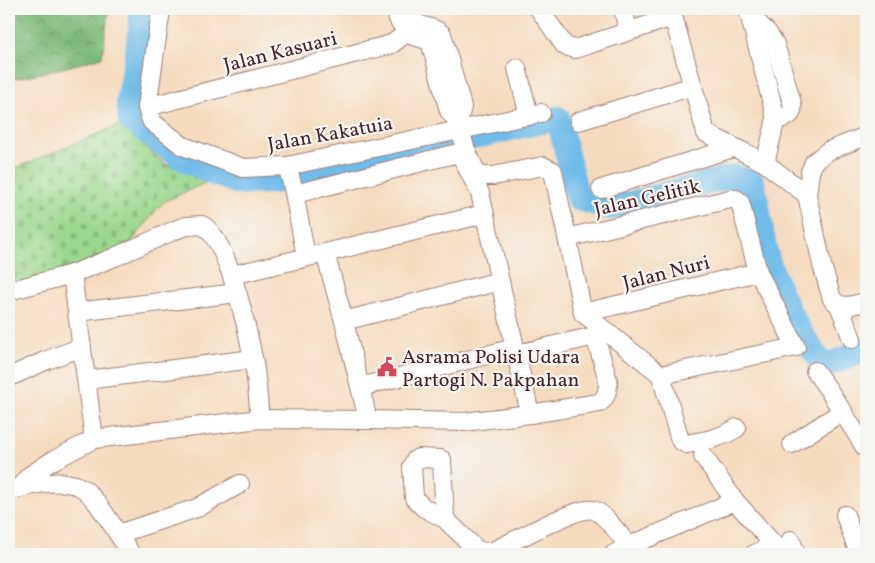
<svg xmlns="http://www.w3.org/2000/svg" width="875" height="563" font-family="Vollkorn,serif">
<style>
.forest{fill:url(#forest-crowns);stroke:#636c52}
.cemetery{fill:url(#cemetery-stones);stroke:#727b5c}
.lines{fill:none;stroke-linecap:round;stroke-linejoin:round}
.river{stroke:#6fbce9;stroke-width:24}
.minor-casing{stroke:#9f7d75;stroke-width:20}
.minor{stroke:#fff;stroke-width:18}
.labels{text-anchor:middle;stroke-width:4.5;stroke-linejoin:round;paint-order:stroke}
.street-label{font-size:20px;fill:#4a1f2b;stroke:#f6f6f2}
.poi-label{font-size:20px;fill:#4a1f2b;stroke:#f6f6f2;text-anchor:start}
</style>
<defs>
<pattern id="forest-crowns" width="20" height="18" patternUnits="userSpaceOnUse" patternTransform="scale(1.25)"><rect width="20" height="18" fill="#7cb878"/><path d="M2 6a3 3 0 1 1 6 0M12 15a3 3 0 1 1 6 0" fill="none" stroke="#689563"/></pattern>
<pattern id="cemetery-stones" width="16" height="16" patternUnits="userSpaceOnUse" patternTransform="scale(1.25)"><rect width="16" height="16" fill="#9bd78c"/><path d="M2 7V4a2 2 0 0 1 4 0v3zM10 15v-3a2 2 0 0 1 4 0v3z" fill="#87b879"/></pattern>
</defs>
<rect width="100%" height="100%" fill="#f6f6f2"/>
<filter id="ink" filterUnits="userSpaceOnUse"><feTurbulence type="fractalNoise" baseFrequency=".02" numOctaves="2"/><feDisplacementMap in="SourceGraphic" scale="10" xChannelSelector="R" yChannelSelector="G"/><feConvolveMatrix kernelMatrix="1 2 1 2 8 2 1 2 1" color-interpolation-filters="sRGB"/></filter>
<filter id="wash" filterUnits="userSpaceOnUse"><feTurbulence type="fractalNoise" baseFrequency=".0096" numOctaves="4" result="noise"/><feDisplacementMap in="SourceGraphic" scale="20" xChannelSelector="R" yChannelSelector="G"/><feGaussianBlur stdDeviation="1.12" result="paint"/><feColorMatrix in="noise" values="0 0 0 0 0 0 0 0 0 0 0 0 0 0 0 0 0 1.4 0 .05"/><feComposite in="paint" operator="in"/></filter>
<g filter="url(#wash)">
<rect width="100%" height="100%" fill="#f4dbbf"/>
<polygon class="forest" points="9,9 109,9 102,57 67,67 9,80"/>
<polygon class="cemetery" points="121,124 165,164 209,181 165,201 156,210 132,241 107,255 9,290 9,171"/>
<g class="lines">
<path class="river" d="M142,9l-3,30 -11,63 2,18 49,37 35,17 25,9 34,-1 48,-9 237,-55 20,81 33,9 123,-32 19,7c7,25 8,52 15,76 12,39 32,75 56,107l42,-16"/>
</g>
</g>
<g filter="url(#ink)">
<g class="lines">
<defs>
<g id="minor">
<polyline points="161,9 147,107 149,115 152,122 183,146 243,168 287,166 541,113"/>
<path d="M395,9l4,12 11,14 20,6 19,70 9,11 7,25 11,25 6,4h11l50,-10 10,5 30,142 78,62 19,65 6,4c19,-3 35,-6 51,-16"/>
<path d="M409,9c6,23 19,13 33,25l20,73 -4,15"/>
<polyline points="539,9 565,46 575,49 673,17"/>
<polyline points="623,9 628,30"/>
<polyline points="671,9 706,133 765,163 807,195"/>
<polyline points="748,9 776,119 765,163"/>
<path d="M749,14l19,19 7,11 17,59c2,12 -4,15 -16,16"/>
<polyline points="517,68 529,116"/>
<polyline points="147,107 392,44 415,26"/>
<polyline points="579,121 693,86"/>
<polyline points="287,166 293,187 306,257"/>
<polyline points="601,189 733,148"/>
<path d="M295,194l163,-41 2,1 20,39 50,221 69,-11c8,-5 9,-14 9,-23l-13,-44 -78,18"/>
<polyline points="567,238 730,199 736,199 740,202 758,272 796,347 661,375"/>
<polyline points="325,253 484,214"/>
<polyline points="72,274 94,439"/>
<polyline points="232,275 325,253 344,321 368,420 464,422 530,414"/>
<path d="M9,291l63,-17 43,-17 60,-27 11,-4 16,-1c26,14 45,103 51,133 4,20 5,41 7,61"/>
<polyline points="839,305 848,306 866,302"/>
<polyline points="77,312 237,293"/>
<polyline points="583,313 758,272"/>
<polyline points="344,321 500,281"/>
<polyline points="852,339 839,305 832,299 822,265 807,195 810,172 814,162 828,151 866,136"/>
<polyline points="815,371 828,389 866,449"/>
<polyline points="9,377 47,360 82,347"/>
<polyline points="86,380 253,359"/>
<polyline points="360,387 515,348"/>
<polyline points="792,444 843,411"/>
<polyline points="703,456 735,501 774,545 780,554"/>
<polyline points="19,488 29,476 52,461 94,439 260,419 368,420"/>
<path d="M17,489c17,-5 48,-11 65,-1 13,7 40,52 49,66"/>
<polyline points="845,515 859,554"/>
<path d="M445,519l-3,-59 -2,-1 -22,-1 -3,2 -3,6 2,32 10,10 21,11 32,31 7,2h7c19,-8 86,-47 103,-42 10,3 28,28 35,36"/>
<polyline points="118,534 197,508 240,484"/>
<polyline points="791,540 796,554"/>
<polyline points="614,554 629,546 735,501"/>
<polyline points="754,554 774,545"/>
</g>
</defs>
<use href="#minor" class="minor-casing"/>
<use href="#minor" class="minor"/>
</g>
</g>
<defs>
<symbol id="civic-bare" viewBox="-9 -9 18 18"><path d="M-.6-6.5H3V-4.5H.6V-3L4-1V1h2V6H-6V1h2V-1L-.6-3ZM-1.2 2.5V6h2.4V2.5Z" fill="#d1495b" stroke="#f6f6f2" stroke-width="2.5" paint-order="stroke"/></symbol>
</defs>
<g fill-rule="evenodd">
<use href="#civic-bare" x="373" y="353" width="28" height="28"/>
</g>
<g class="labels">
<g class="street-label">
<text transform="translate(280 51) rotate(-14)" y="7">Jalan Kasuari</text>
<text transform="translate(330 133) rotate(-10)" y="7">Jalan Kakatuia</text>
<text transform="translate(647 197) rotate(-13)" y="7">Jalan Gelitik</text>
<text transform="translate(666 272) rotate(-14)" y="7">Jalan Nuri</text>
</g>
<g class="poi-label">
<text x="402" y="363">Asrama Polisi Udara<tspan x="402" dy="23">Partogi N. Pakpahan</tspan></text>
</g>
</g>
<rect width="875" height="563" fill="none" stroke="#f6f6f2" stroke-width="30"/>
</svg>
